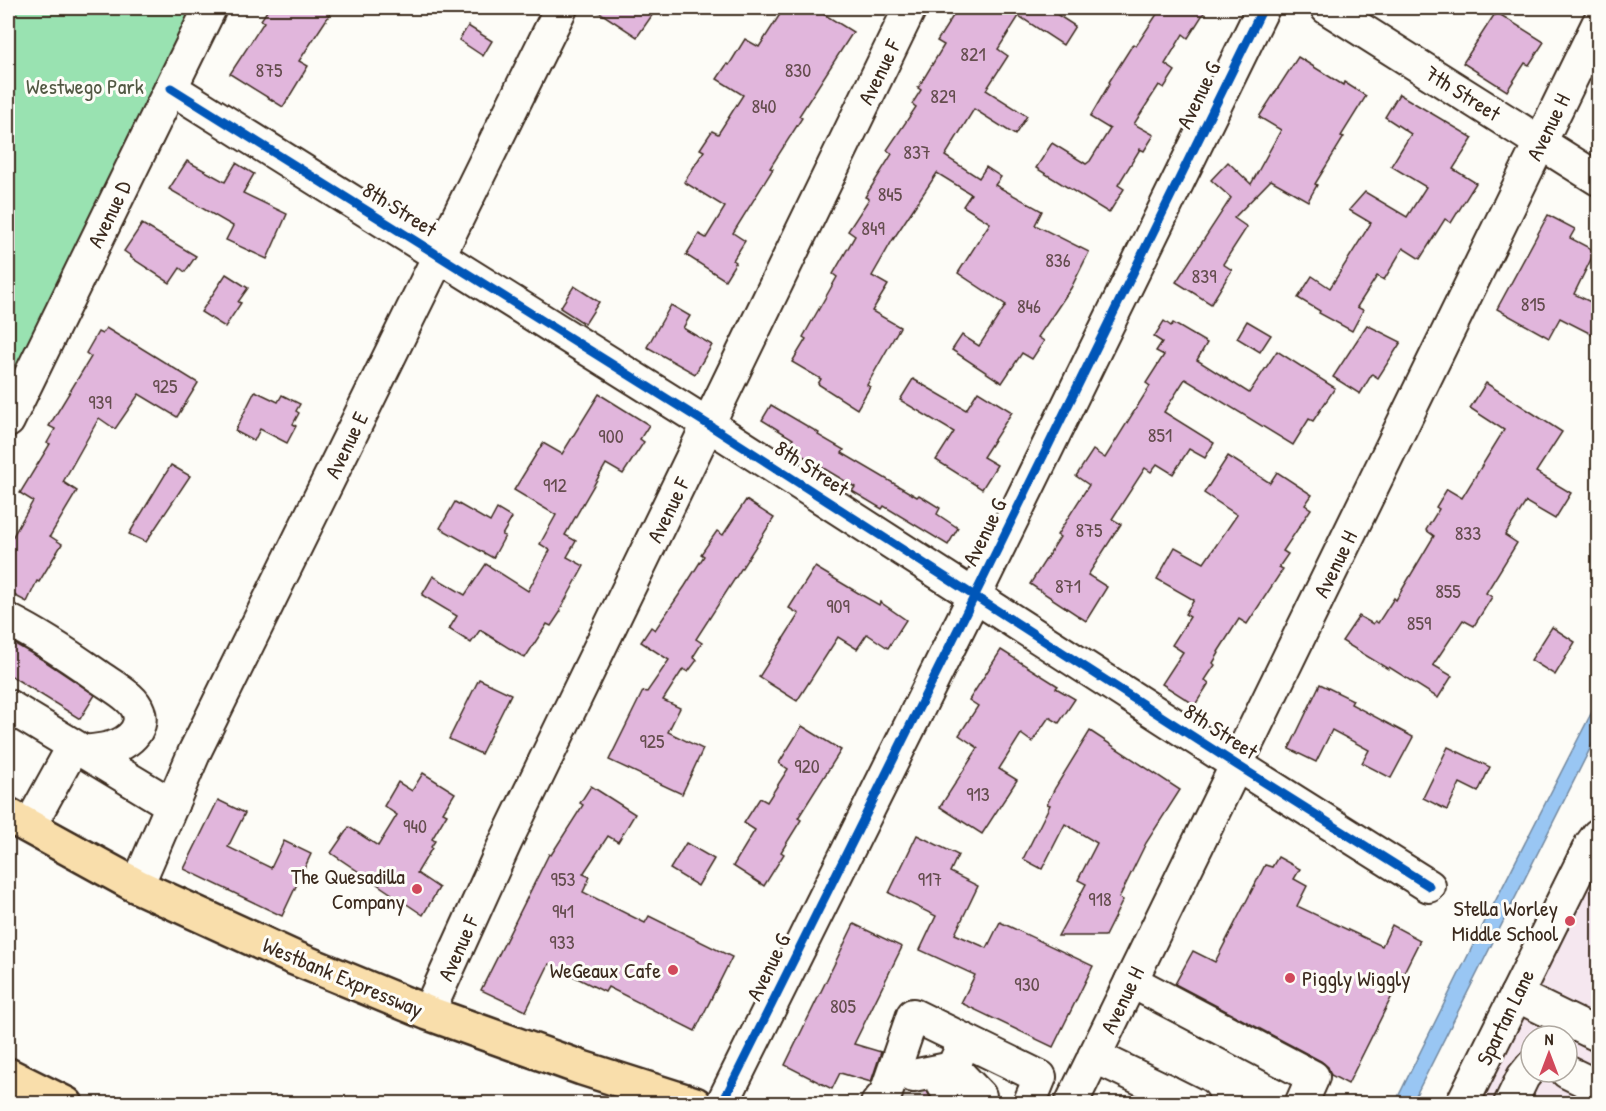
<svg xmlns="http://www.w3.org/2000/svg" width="1606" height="1111" font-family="'Patrick Hand',sans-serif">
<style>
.built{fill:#f5e7ef;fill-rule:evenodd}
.green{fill:#99e2b1;stroke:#6a8668;stroke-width:1.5}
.water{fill:#99c6f3;stroke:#73889e;stroke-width:1.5}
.building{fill:#e1b6dc;stroke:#3b2a1e;stroke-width:1.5}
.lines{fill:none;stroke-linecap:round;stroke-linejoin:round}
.minor-tunnel{stroke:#d6d2cc;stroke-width:32;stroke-dasharray:32 16;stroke-linecap:butt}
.minor-casing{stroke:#3b2a1e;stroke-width:36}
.highway-casing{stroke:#3b2a1e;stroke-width:38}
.minor{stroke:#fdfcf7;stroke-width:32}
.highway{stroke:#f9deab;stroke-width:33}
.cycleway-casing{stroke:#fdfcf7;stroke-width:13}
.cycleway{stroke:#0057b8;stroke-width:9}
.poi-dot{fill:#d1495b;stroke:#fdfcf7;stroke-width:2}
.labels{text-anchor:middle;stroke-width:6;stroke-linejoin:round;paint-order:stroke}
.number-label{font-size:20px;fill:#644d4e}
.street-label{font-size:22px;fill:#3b2a1e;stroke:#fdfcf7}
.park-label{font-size:22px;fill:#525843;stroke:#fdfcf7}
.poi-label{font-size:22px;fill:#3b2a1e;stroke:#fdfcf7;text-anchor:end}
</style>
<rect width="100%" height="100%" fill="#fdfcf7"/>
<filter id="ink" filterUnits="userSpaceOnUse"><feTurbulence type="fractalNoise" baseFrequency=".0167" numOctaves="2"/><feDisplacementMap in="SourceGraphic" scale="12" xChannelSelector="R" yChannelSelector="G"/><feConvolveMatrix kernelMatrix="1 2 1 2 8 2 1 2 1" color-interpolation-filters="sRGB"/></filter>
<g filter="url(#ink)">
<path class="built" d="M1598,807v296h-148zM1531,1036h36v36h-36z"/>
<polygon class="green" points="8,8 210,8 8,421"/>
<polygon class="water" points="1598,700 1598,733 1412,1103 1395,1103 1480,931"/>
<g class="building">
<polygon points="269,8 334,8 299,61 308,66 283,107 230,74 264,22 261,20"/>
<polygon points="593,8 643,8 653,14 637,37"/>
<polygon points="784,8 814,8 853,32 799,116 802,118 770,168 773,169 733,233 745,241 733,260 736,262 725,280 686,255 699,234 706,238 725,207 684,182 704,151 700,149 712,131 718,134 743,95 717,79 727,64 729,65 745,39 759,47"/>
<polygon points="958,8 1047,8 1075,26 1063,45 1019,16 998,49 1008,56 986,90 1027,116 1015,135 974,109 945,156 979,178 986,167 1001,177 995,185 1042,211 1035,225 1089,252 1071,288 1038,337 1044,341 1032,359 1022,353 1002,383 952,350 962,335 979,346 1006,305 958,273 990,223 963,206 971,194 937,173 892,241 872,276 888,285 872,311 900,327 867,385 870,387 857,409 818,384 821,379 792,362 806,339 803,337 837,277 833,274 855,236 848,231 869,199 865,197 892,154 887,150 916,107 912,104 921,90 918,88 944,45 937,41"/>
<polygon points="1161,8 1207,8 1188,38 1183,34 1165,64 1175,71 1164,88 1159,85 1134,124 1154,135 1144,151 1140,149 1118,185 1124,189 1109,213 1036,168 1052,143 1086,164 1090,161 1110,129 1090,117 1110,83 1109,82 1133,44 1136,46"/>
<polygon points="1496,12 1544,42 1529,65 1525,63 1507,91 1463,63"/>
<polygon points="468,26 492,41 483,56 459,40"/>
<polygon points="1298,57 1343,85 1344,82 1366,96 1341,136 1344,137 1315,184 1317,185 1308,201 1271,180 1234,218 1247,227 1223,264 1232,270 1211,304 1176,282 1231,198 1211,180 1228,162 1251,184 1281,130 1259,117"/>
<polygon points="1399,94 1473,138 1453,169 1476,183 1451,223 1445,219 1420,259 1403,248 1384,280 1377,276 1357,307 1363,310 1352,331 1319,313 1320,311 1298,298 1312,276 1330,288 1371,223 1349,210 1365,192 1407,217 1426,187 1391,166 1411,134 1385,117"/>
<polygon points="187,161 225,182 236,163 254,174 243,193 287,214 267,259 226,240 233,226 169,189"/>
<polygon points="1548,215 1575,229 1570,238 1595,251 1574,294 1599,306 1599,338 1560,318 1549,338 1497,309"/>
<polygon points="142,224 196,256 185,272 180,268 170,283 130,257 131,256 124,251"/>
<polygon points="226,274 248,288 238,302 241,303 225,327 201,312"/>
<polygon points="574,286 599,302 585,324 560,308"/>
<polygon points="671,305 690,316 683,328 712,345 695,374 647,347"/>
<polygon points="1164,321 1171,326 1173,323 1207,343 1197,360 1249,393 1277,351 1335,388 1313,421 1309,419 1293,445 1185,379 1164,412 1214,443 1205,458 1189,449 1173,474 1157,464 1151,472 1145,468 1112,519 1121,524 1088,575 1107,587 1086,621 1030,584 1060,537 1057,535 1089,485 1076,476 1093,450 1105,458 1150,386 1146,383 1164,355 1156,351 1162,342 1154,337"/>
<polygon points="1247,321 1271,335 1260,352 1237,338"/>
<polygon points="1367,325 1401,342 1378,378 1372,374 1360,394 1333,377"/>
<polygon points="106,328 129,342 130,341 198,383 177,417 139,394 115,429 99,418 63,482 77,491 50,536 62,544 39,582 37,581 27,602 8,592 8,545 33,501 20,493 50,444 47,443 55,429 49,426 91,357 86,353 98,332 102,334"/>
<polygon points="913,379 966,410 978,391 1012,412 983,457 997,465 982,489 936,460 954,432 900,400"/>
<polygon points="1486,383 1562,432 1536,472 1571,493 1555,519 1526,502 1505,535 1517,543 1486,593 1492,597 1474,626 1463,620 1433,665 1452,676 1438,698 1389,667 1388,669 1342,641 1359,616 1373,624 1375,621 1378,623 1394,598 1396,600 1434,536 1426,530 1439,509 1436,507 1447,489 1462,498 1504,430 1470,408"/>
<polygon points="255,391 278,402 282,395 300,404 296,411 299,413 293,424 296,426 287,443 260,429 254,441 235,431"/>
<polygon points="599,394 649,425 640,439 644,442 623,474 606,464 565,535 576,541 567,557 584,566 560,610 561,611 551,626 547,624 525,658 480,630 471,643 449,629 457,616 422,595 433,576 465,595 486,564 528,591 550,550 540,544 556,515 514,490 543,443 562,454"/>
<polygon points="771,405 819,433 818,435 844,450 842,453 917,497 919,495 940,508 937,514 958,528 948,545 884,506 882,509 852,491 855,487 788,447 793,439 762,420"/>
<polygon points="1228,456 1270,483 1277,472 1312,495 1305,505 1311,509 1283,551 1288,554 1279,567 1283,569 1247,624 1239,619 1218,652 1219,653 1213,663 1215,665 1205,680 1209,683 1195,705 1162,684 1183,652 1172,645 1190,617 1185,614 1194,600 1157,579 1175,547 1204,563 1237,515 1204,493"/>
<polygon points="171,465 190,476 146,542 129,534"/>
<polygon points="746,500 774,518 696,639 702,643 693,657 697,660 688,672 683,669 663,700 680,708 668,732 703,749 682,794 609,760 643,691 647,692 669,660 641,642 651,627 655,630 685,586 704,556 701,554 717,531 723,535"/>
<polygon points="455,502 490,522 497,509 512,518 502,535 505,536 493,558 440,528"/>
<polygon points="815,567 860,594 879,605 880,602 906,620 888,648 867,634 857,649 838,637 797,701 759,677 799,614 789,608"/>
<polygon points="1552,627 1575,642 1555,675 1531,660"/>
<polygon points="8,640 43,660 95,695 80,719 8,674"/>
<polygon points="1001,650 1058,686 1056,688 1075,699 1059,723 1049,717 1032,742 1021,734 999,769 1017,780 982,834 940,807 978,748 959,735 978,706 969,700"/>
<polygon points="479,679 511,694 481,754 449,739"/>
<polygon points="1320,684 1353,700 1351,704 1413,737 1391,778 1362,763 1369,750 1332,730 1316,762 1289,749"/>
<polygon points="802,726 841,750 798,818 801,820 781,852 784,854 764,886 733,866 755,830 744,823 760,798 767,802 788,769 779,763"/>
<polygon points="1090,731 1180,790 1146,843 1119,898 1123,900 1105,936 1058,936 1086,884 1078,880 1097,843 1065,824 1042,869 1023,859 1050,805 1047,804 1055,788"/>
<polygon points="1448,747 1490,767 1478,792 1460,783 1447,810 1423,798"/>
<polygon points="423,773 455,793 443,812 447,814 432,839 435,841 431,847 432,848 417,873 439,888 423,915 331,853 349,827 378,846 397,815 384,806 398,782 412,791"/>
<polygon points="591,786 635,814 618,842 608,836 583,874 590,877 583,892 645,923 649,916 732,957 695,1031 608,987 605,992 549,964 526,1011 481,990 549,854 551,855 583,805 580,803"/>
<polygon points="218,800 245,813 228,847 271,868 284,841 311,854 282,916 184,869"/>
<polygon points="917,835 958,855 950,872 978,886 955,934 987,948 1000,922 1093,966 1053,1047 961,1003 975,975 920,950 936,916 889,893"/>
<polygon points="686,843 714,859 698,886 670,869"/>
<polygon points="1278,857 1300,869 1294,879 1307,886 1297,906 1382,946 1392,925 1420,940 1348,1084 1331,1075 1328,1067 1321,1061 1175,984 1193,951 1215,962 1265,865 1272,867"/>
<polygon points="854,924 902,947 854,1044 881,1052 871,1082 840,1073 832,1089 785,1065"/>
<polygon points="927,1091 930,1097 936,1102 943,1104 900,1104 905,1092 916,1094"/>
</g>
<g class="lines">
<polyline class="minor-tunnel" points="903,1104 913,1076"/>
<defs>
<g id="minor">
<polyline points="1327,8 1598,179"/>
<polyline points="171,88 709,425 1237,765 1429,886"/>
<polyline points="8,421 210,8"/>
<path d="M8,620c30,15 59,34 87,54 11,8 24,15 34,24 19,17 11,37 -10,47 -11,5 -25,6 -37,7"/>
<polyline points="8,706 172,805"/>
<polyline points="29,827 73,747"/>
<polyline points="137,886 195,751 561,8"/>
<polyline points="1131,981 1313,1077 1301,1104"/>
<polyline points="1516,995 1598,1035"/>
<polyline points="428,1013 506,841 910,8"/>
<polyline points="1094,1056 1167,1091 1161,1104"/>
<polyline points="953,1068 980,1096"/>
<polyline points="1567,1072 1598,1087"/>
<polyline points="913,1076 953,1068"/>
<polyline points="944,1086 965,1041"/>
<polyline points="1167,1091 1193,1104"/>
<polyline points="722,1104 975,595 1263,8"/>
<polyline points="877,1104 886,1093 913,1015 1040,1077 1029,1104"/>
<polyline points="1071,1104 1598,24"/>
<polyline points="1462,1104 1590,846 1598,835"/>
<polyline points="1510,1104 1523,1077 1531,1067"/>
</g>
<g id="highway">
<polyline points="8,815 137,886 292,957 428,1013 582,1068 695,1104"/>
<polyline points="8,1075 66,1104"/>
</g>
</defs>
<use href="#minor" class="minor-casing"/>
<use href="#highway" class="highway-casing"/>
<use href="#minor" class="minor"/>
<use href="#highway" class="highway"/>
<defs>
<g id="cycleway">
<polyline points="171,88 709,425 1237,765 1429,886"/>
<polyline points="722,1104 975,595 1263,8"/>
</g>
</defs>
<use href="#cycleway" class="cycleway-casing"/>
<use href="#cycleway" class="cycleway"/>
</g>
</g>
<g class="poi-dot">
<circle cx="417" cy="889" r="6"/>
<circle cx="1570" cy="921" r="6"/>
<circle cx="673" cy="970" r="6"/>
<circle cx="1290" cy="978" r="6"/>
</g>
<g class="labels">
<g class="number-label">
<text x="973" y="61">821</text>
<text x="269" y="77">875</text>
<text x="798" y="77">830</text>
<text x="943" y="103">829</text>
<text x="764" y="113">840</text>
<text x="917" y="159">837</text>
<text x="890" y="201">845</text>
<text x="873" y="235">849</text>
<text x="1058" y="267">836</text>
<text x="1204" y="283">839</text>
<text x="1533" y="311">815</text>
<text x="1029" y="313">846</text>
<text x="165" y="393">925</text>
<text x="100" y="409">939</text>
<text x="1160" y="442">851</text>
<text x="611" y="443">900</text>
<text x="555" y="492">912</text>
<text x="1089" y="537">875</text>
<text x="1468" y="540">833</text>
<text x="1068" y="593">871</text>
<text x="1448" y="598">855</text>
<text x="838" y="613">909</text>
<text x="1419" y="630">859</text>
<text x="652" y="748">925</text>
<text x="807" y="773">920</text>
<text x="978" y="801">913</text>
<text x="415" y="833">940</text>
<text x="563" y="886">953</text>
<text x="930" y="886">917</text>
<text x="1100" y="906">918</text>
<text x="563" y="918">941</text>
<text x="562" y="949">933</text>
<text x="1027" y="991">930</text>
<text x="843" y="1013">805</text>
</g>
<g class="street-label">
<text transform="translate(879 72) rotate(-64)" y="8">Avenue F</text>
<text transform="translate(1463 93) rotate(32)" y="8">7th Street</text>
<text transform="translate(1198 95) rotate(-64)" y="8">Avenue G</text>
<text transform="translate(1548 127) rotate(-64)" y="8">Avenue H</text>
<text transform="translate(400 209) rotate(32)" y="8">8th Street</text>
<text transform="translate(109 214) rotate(-64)" y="8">Avenue D</text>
<text transform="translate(346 445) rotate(-64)" y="8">Avenue E</text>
<text transform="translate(812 468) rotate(33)" y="8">8th Street</text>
<text transform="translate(668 510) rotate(-64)" y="8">Avenue F</text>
<text transform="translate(984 532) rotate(-64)" y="8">Avenue G</text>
<text transform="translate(1335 564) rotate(-64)" y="8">Avenue H</text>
<text transform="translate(1221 731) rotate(33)" y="8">8th Street</text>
<text transform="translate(458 948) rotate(-66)" y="8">Avenue F</text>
<text transform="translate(768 967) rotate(-64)" y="8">Avenue G</text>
<text transform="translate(343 977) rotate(23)" y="8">Westbank Expressway</text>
<text transform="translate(1122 1000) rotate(-64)" y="8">Avenue H</text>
<text transform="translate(1505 1017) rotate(-64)" y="8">Spartan Lane</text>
</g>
<g class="park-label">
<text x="85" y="94">Westwego Park</text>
</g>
<g class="poi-label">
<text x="405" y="884">The Quesadilla<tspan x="405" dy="25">Company</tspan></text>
<text x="1558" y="916">Stella Worley<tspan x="1558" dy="25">Middle School</tspan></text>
<text x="661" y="978">WeGeaux Cafe</text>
<text x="1302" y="986" text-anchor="start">Piggly Wiggly</text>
</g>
</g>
<rect width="1606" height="1111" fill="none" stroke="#fdfcf7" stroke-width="30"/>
<rect x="15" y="15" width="1576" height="1081" fill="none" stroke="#3b2a1e" stroke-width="2" filter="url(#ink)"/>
<g transform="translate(1549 1054)"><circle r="28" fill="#fdfcf7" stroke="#afa8a0" stroke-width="1.5"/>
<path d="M0-4.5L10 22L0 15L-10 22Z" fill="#d1495b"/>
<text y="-9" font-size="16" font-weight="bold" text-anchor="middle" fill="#3b2a1e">N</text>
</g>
</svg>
